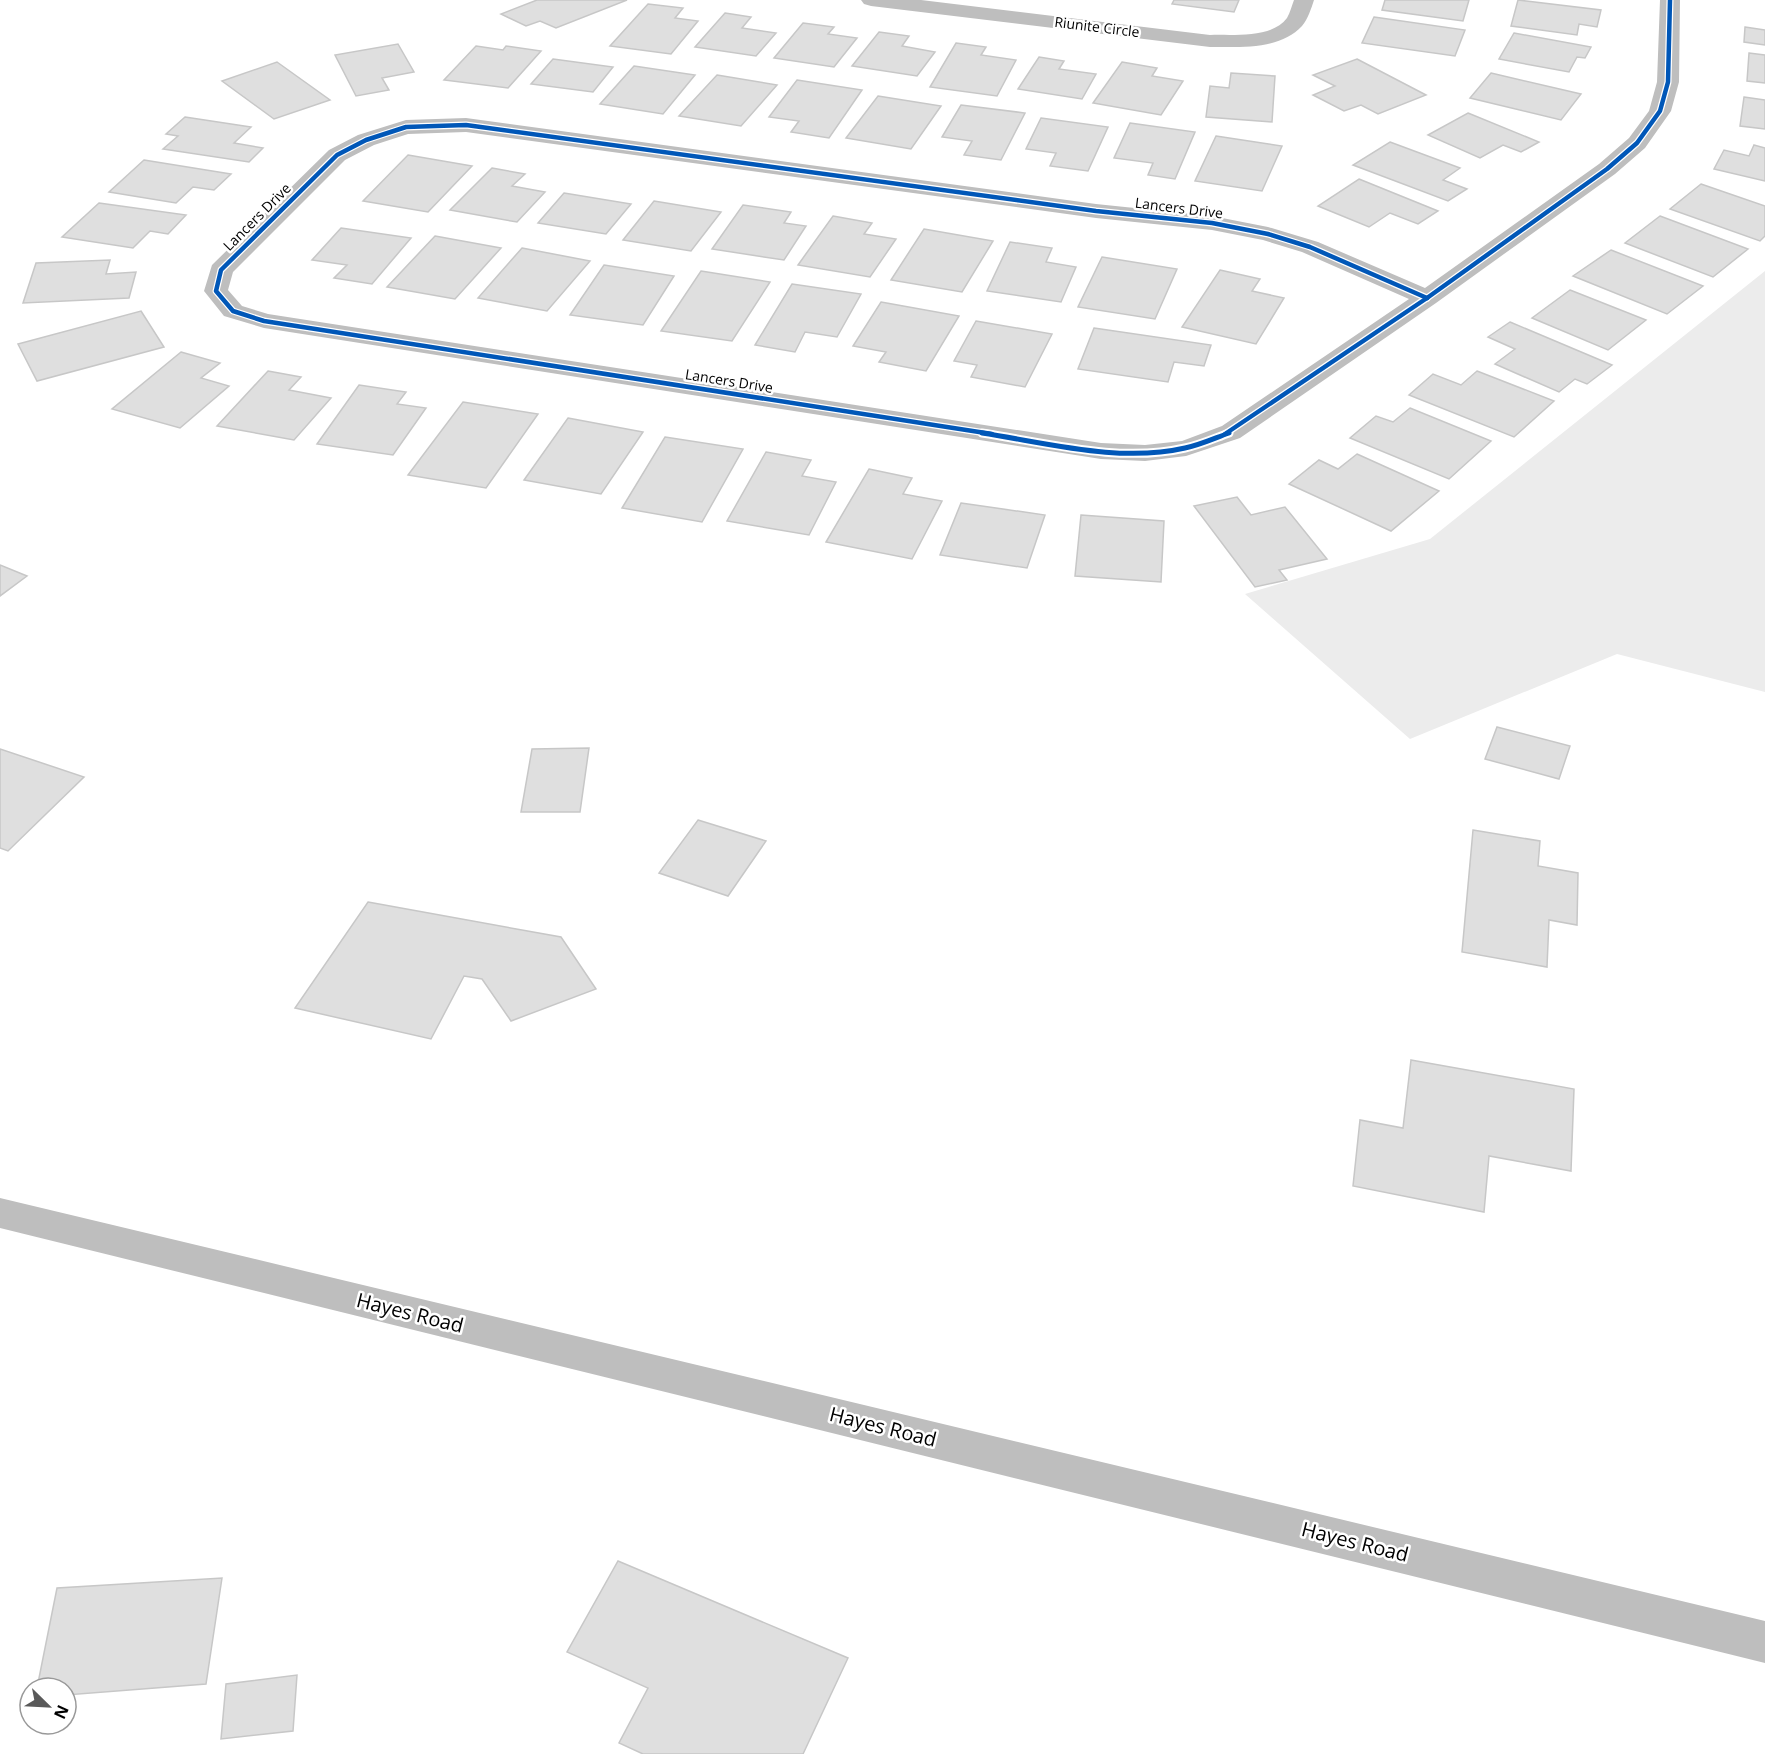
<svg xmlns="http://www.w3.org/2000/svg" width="1765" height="1754" font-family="'Open Sans',sans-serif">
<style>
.green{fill:#ececec}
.building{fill:#dfdfdf;stroke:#c7c7c7;stroke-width:1.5}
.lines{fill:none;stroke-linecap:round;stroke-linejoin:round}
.minor{fill:#bebebe;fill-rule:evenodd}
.cycleway-far1-casing{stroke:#fff;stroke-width:7}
.cycleway-casing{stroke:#fff;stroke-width:9}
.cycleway-far1{stroke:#0057b8;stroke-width:4.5}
.cycleway{stroke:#0057b8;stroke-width:5}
.labels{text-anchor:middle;stroke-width:5;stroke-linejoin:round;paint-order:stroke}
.far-street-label{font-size:14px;fill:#000;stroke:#fff}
.near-street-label{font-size:20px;fill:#000;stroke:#fff}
</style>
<rect width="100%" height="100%" fill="#fff"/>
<polygon class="green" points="1765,271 1765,692 1617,654 1410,739 1245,594 1430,539"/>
<g class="building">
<polygon points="537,0 627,0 556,28 540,21 526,26 501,14"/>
<polygon points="1174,0 1239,0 1234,12 1172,4"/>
<polygon points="1385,0 1469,0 1463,21 1382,10"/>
<polygon points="1518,0 1601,10 1597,27 1579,24 1577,35 1511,26"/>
<polygon points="648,4 683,8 675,18 698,21 671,54 610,46"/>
<polygon points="725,13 751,17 742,28 776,33 756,56 695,47"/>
<polygon points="1374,17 1465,30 1455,56 1362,43"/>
<polygon points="803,23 834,27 828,34 857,38 834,67 774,58"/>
<polygon points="1745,27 1765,30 1765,45 1744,42"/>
<polygon points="879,32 909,36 902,46 935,52 917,76 852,66"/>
<polygon points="1514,33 1591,47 1585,58 1577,57 1569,72 1499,59"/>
<polygon points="956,43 986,47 981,55 1016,60 997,96 930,87"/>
<polygon points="398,44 414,72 382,78 389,90 356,96 335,55"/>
<polygon points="476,46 503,50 506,46 541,51 508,88 444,80"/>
<polygon points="1749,53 1765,55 1765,83 1747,81"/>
<polygon points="1039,57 1064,61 1059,69 1096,74 1082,99 1018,89"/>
<polygon points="553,59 613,67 593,92 531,84"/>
<polygon points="1357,59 1426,95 1378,114 1361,105 1344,111 1313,95 1335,86 1313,75"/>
<polygon points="277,62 330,100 274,119 222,81"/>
<polygon points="1122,62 1157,68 1152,76 1183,81 1161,115 1093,103"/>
<polygon points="634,66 695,75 663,114 600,104"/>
<polygon points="1231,73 1275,76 1272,122 1206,117 1210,86 1229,88"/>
<polygon points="1491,73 1581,94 1561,120 1470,98"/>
<polygon points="717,75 777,85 741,126 679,116"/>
<polygon points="797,80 862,90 829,138 791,132 799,121 769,117"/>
<polygon points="878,96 941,106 911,149 846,138"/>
<polygon points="1744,97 1765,100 1765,129 1740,126"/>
<polygon points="961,105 1025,113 1001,160 964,155 972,141 942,137"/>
<polygon points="1468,113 1539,142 1521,152 1503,145 1480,158 1428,135"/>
<polygon points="185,117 251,127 234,143 263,148 249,162 163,149 178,136 166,134"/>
<polygon points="1041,118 1108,127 1088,171 1050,166 1056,153 1026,149"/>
<polygon points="1130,123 1195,132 1175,179 1148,175 1153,163 1114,158"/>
<polygon points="1216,136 1282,146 1262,191 1195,181"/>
<polygon points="1390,142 1460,168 1443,180 1467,189 1448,201 1353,165"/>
<polygon points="1754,145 1765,148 1765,181 1714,169 1724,150 1749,156"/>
<polygon points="408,155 472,166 428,212 363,201"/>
<polygon points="144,160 231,174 214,190 193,187 176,203 109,192"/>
<polygon points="492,168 525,174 512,186 545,192 517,222 450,210"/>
<polygon points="1359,179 1438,211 1418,224 1390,213 1369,227 1318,206"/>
<polygon points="1701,184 1765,206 1765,236 1760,241 1670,209"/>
<polygon points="564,193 631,204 606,234 538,223"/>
<polygon points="654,201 721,212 691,251 623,240"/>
<polygon points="99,203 186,215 168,234 150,231 133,248 62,237"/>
<polygon points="743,205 791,212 784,223 806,226 784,260 712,249"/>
<polygon points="833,216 872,223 864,234 896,239 870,277 798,265"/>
<polygon points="1660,216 1748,249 1713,277 1625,243"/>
<polygon points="341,228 411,238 372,284 334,278 347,265 312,260"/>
<polygon points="924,229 993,241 962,292 891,280"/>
<polygon points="435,236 501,248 455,299 387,287"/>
<polygon points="1010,242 1052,248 1046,262 1076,267 1061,302 987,291"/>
<polygon points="522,248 590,261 547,311 478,298"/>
<polygon points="1611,250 1703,286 1667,314 1573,276"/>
<polygon points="1102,257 1177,269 1155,319 1078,307"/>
<polygon points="110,260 106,274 136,272 129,298 23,303 36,263"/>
<polygon points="604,265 674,276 643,325 570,315"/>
<polygon points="1220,270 1260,279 1252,291 1284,298 1256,344 1182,327"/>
<polygon points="701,271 770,282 732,341 661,331"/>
<polygon points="792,284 861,294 837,337 805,332 795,352 755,345"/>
<polygon points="1570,290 1646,320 1608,350 1532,318"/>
<polygon points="881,302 959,316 926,371 879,362 886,352 853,346"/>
<polygon points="141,311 164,347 37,381 18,344"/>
<polygon points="976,321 1052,334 1025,387 971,377 977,365 954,361"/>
<polygon points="1510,322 1612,365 1587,384 1575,379 1559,392 1495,364 1515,349 1488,337"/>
<polygon points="1094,328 1211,345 1204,366 1174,362 1168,382 1078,369"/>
<polygon points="181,352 220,363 201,378 229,386 180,428 112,409"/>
<polygon points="268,371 301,377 289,390 331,398 294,440 217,426"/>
<polygon points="1477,371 1554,401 1514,437 1409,395 1433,374 1461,385"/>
<polygon points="359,385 406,392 397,404 426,408 393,455 317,444"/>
<polygon points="463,402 538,414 486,488 408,475"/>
<polygon points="1410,408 1491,441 1449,479 1350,438 1376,416 1393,422"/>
<polygon points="568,418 643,432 601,494 524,480"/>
<polygon points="665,437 743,449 702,522 622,508"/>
<polygon points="766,452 811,460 802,476 836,482 809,535 727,521"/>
<polygon points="1357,454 1439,491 1391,531 1289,484 1319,460 1338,469"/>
<polygon points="869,469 912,478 903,494 942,501 912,559 826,542"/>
<polygon points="1237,497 1251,515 1285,507 1327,559 1279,570 1287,580 1255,587 1194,506"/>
<polygon points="961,503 1045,515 1027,568 940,555"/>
<polygon points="1081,515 1164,521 1161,582 1075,576"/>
<polygon points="0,565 27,576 0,596"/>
<polygon points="1497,727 1570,746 1559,779 1485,759"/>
<polygon points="589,748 580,812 521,812 532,749"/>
<polygon points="0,749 84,777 8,851 0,848"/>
<polygon points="698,820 766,841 728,896 659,873"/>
<polygon points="1473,830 1540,841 1538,866 1578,873 1577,925 1549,920 1547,967 1462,952"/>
<polygon points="368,902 561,937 596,989 511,1021 482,979 464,976 431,1039 295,1008"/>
<polygon points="1411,1060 1574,1089 1571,1171 1489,1156 1484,1212 1353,1186 1360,1120 1403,1128"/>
<polygon points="618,1561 848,1658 803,1754 643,1754 619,1743 648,1688 567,1652"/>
<polygon points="222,1578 206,1684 66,1695 66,1688 37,1688 57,1588"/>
<polygon points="297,1675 293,1731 221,1739 226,1684"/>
</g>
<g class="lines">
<g class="minor">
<path d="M861,0h60l289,35c23,-1 61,4 77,-17 3,-5 5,-13 7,-18h20c-3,9 -6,19 -12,26 -22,24 -63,21 -92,21l-339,-41 -7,-2z"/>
<path d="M1660,0h20l-1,82 -8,29 -26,37 -30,26 -179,129 -196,135 -54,18 -41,5 -44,-2 -837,-131 -40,-12 -20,-25 8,-26 117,-115 29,-15 48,-15 60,-2 630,86 116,12 56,11 50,15 107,46 174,-124 30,-26 20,-27 8,-29zM466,132l630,86 116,12 51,10 39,12 107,47 -187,127 -40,15 -37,4 -44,-2 -833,-129 -26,-8 -14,-16 5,-18 112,-112 29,-15 34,-11z"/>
<polygon points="0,1198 1765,1621 1765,1663 0,1228"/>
</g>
<defs>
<g id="cycleway-far1">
<polyline points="1427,298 1607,169 1637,143 1660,111 1668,82 1670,0"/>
<polyline points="992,434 264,321 233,311 216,291 221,270 337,155 366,140 406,127 466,125 1096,211 1212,223 1268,234 1310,247 1427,298"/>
<polyline points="1225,434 1427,298"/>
</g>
<path id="cycleway" d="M982,433c66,10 138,30 203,15 15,-3 30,-10 44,-15"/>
</defs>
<use href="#cycleway-far1" class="cycleway-far1-casing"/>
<use href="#cycleway" class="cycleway-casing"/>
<use href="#cycleway-far1" class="cycleway-far1"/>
<use href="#cycleway" class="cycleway"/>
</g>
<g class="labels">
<g class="far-street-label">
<text transform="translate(1097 27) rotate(7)" y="5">Riunite Circle</text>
<text transform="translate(1179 208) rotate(7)" y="5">Lancers Drive</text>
<text transform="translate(257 217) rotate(-45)" y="5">Lancers Drive</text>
<text transform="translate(729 381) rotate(9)" y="5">Lancers Drive</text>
</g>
<g class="near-street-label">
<text transform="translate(410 1313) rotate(14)" y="7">Hayes Road</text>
<text transform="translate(883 1427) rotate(14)" y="7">Hayes Road</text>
<text transform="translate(1355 1542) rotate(14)" y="7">Hayes Road</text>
</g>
</g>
<g transform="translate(48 1706) rotate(114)"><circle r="28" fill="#ffffff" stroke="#999999" stroke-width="1.5"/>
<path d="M0-4.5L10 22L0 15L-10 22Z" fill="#595959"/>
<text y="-9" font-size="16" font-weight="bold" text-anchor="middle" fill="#000000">N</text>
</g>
</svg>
